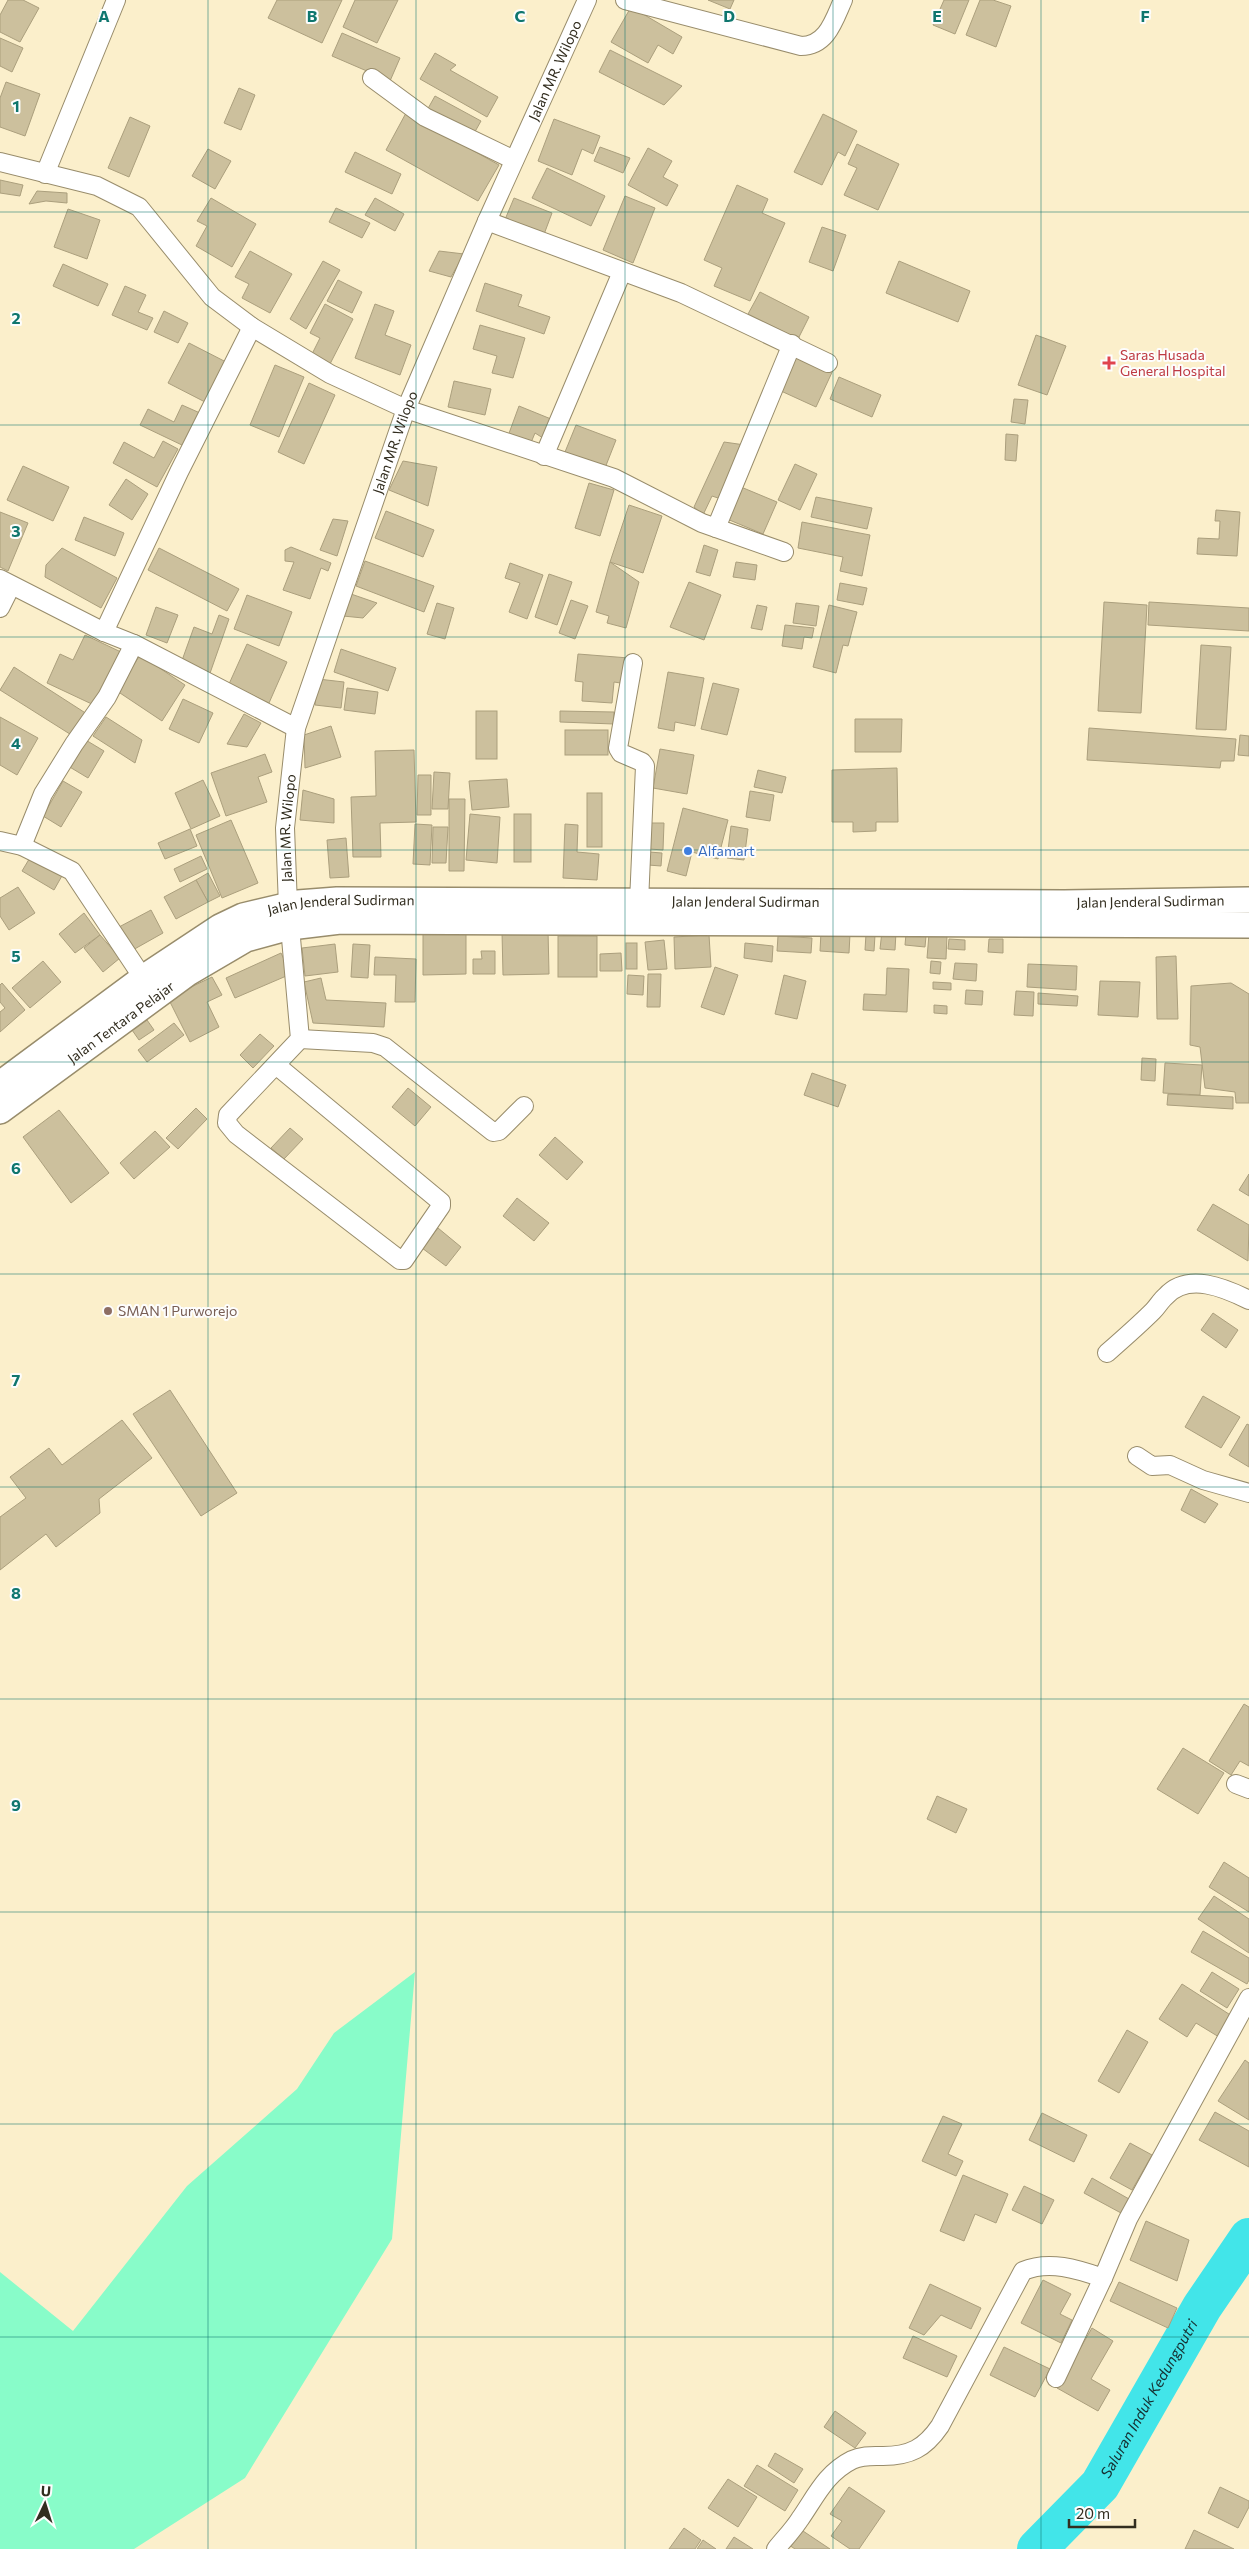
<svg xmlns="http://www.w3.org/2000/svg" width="1249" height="2549" font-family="Commissioner,sans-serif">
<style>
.green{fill:#88fcc9}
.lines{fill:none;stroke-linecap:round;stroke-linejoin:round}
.river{stroke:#42e5e9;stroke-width:40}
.building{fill:#ccc09d;stroke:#ab9f7d}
.street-casing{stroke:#988c6b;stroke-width:20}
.secondary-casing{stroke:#988c6b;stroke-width:28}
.street{stroke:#fff;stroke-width:18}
.secondary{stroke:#fff;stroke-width:25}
.grid{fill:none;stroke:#0f766e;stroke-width:1;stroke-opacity:0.55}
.health-dot{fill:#e0444e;stroke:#fdfdfd;stroke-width:2}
.shop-dot{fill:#3f7fe0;stroke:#fdfdfd;stroke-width:2}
.education-dot{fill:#8d6e63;stroke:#fdfdfd;stroke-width:2}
.labels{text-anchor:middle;stroke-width:4;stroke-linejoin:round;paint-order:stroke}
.street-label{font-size:14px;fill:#322d1f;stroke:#fdfdfd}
.health-label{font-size:14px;fill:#be3a42;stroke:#fdfdfd;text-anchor:start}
.shop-label{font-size:14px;fill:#366cbe;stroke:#fdfdfd;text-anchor:start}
.education-label{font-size:14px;fill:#785e54;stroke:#fdfdfd;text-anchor:start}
.water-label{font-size:15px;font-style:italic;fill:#162f30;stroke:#fdfdfd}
.grid-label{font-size:16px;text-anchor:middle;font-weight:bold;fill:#0f766e;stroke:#fdfdfd;stroke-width:4;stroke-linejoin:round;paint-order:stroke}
</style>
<rect width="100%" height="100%" fill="#fbefcb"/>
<polygon class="green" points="415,1972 392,2239 245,2478 134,2549 0,2549 0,2272 73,2331 187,2186 297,2089 334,2033"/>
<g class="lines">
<path class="river" id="s1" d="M1037,2549l63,-64 102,-178 47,-69"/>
</g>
<g class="building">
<polygon points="8,0 23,0 39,8 20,42 0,32 0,15"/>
<polygon points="277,0 342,0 322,43 268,18"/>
<polygon points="355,0 398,0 377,43 343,27"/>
<polygon points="708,0 734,0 730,9"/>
<polygon points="944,0 969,0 955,34 933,25"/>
<polygon points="980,0 993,0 1011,6 996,47 966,35"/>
<polygon points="631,7 682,37 673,54 658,45 648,63 611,42"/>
<polygon points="342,33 400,58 390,81 332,56"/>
<polygon points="0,38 23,48 12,72 0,66"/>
<polygon points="610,50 682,86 664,105 599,72"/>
<polygon points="435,53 456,65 450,70 498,97 487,117 420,79"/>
<polygon points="6,82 40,94 25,136 0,127 0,98"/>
<polygon points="239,88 255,95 241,130 224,123"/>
<polygon points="435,96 481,121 472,137 426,112"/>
<polygon points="406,113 499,165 478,201 386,150"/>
<polygon points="823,114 857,131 845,156 838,152 822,185 794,172"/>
<polygon points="130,117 150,126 129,177 108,168"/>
<polygon points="554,119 600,136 593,154 582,149 572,175 538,161"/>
<polygon points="857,144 899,164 878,210 844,195 857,168 848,164"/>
<polygon points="600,147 630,158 623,173 594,161"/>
<polygon points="648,148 672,161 663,177 678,185 667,206 628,185"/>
<polygon points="208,149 231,161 215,189 192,176"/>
<polygon points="355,152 401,174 392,194 345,172"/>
<polygon points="547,168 605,196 591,226 532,198"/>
<polygon points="0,180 23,185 20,196 0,193"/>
<polygon points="737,185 768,199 762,213 785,223 750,301 714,286 722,268 704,260"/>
<polygon points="37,191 67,193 67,203 46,201 29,204"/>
<polygon points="625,196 655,208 633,263 603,250"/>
<polygon points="211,198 256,224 232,267 196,246 207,226 197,221"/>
<polygon points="375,198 404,214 395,231 365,215"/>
<polygon points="514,198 552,213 543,237 504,222"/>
<polygon points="336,208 370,223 362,238 329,222"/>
<polygon points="68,209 100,220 87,259 54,247"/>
<polygon points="822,227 846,235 833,271 809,262"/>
<polygon points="250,251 292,274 270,313 242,298 249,284 235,277"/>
<polygon points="439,251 464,254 451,277 429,271"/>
<polygon points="323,261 340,270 306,329 290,319"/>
<polygon points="899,261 970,291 958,322 886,293"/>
<polygon points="63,264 108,284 98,306 53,286"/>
<polygon points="338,280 362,292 352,313 327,301"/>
<polygon points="485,283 522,295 518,306 550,317 544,334 476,311"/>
<polygon points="125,286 146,295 138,312 153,318 147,330 112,315"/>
<polygon points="760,292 809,317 798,339 748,314"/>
<polygon points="325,304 353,319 330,364 312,354 320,338 310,333"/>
<polygon points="375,304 394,311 385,335 411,345 400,375 355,358"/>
<polygon points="164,311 188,323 178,343 154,332"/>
<polygon points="480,325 525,338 513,378 492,373 497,356 473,349"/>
<polygon points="1036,335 1066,346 1047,395 1018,385"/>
<polygon points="189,343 228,363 207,403 168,383"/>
<polygon points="795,349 834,368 816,407 781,391"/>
<polygon points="275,365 304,377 279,437 250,425"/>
<polygon points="839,377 881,395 872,417 830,399"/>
<polygon points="454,381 491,389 485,415 448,407"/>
<polygon points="309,383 335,395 304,464 278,452"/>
<polygon points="1014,399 1028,400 1025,424 1011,422"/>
<polygon points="182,405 200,413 184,446 140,425 148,409 174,422"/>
<polygon points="519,406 551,419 543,438 535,433 530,445 508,436"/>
<polygon points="576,425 616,440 605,468 565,452"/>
<polygon points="1006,434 1018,435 1016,461 1005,460"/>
<polygon points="163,441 178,449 157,487 113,463 124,442 154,458"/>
<polygon points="724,442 745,445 721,499 712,496 703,515 694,507"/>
<polygon points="403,461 437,467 428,506 389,490"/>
<polygon points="795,464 817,474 800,510 778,500"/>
<polygon points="23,466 69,487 53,521 7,500"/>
<polygon points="126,479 148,494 132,520 109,505"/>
<polygon points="589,483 614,490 600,536 575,528"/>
<polygon points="741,487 777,502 763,534 727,519"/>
<polygon points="816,497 872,508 867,529 811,517"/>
<polygon points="629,505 662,516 643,573 610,562"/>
<polygon points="1216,510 1240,512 1237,556 1197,554 1198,538 1219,539 1220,521 1215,521"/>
<polygon points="386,511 434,530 423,557 375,538"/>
<polygon points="0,512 28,523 8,571 0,567"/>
<polygon points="84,517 124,533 115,556 75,540"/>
<polygon points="333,519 348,521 337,556 320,550"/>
<polygon points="802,522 870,535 862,576 840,571 843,557 798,548"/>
<polygon points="704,545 718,550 710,576 696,572"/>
<polygon points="291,547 331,563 328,571 321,568 310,599 283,590 294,562 285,561 285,550"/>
<polygon points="62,548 117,578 101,608 45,577 46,565"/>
<polygon points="159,548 239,589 227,611 148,570"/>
<polygon points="365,561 434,586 424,612 356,586"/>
<polygon points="610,562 639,582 626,628 607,623 609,616 596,612"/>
<polygon points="736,562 757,565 755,580 733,577"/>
<polygon points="510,563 543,575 527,619 509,612 520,583 505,578"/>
<polygon points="549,574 572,582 557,625 535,617"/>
<polygon points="689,582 721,595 704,640 670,627"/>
<polygon points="840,583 867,588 863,605 837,600"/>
<polygon points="351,594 377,603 363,618 343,616"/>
<polygon points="247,595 292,612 279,646 234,629"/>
<polygon points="571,600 588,606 575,639 559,633"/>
<polygon points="1104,602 1147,605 1141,713 1098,711"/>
<polygon points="1149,602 1249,608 1249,631 1148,625"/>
<polygon points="437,603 454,608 445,639 427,634"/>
<polygon points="796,603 819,606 816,626 793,623"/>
<polygon points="757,605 767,607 762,630 751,628"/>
<polygon points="829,605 857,612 848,646 843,645 836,673 813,667"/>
<polygon points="156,607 178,615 167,643 146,635"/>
<polygon points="219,615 229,619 209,676 180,666 194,627 212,634"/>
<polygon points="785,625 814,628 812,638 804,637 802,649 782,646"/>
<polygon points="85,635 121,652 96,706 47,683 60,654 73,660"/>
<polygon points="247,644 287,662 269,703 229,684"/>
<polygon points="1201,645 1231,647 1226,730 1196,729"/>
<polygon points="341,649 396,668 388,691 334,672"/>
<polygon points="578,654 629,658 627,684 614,682 612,703 582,701 583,682 575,681"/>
<polygon points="140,655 185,685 162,721 117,691"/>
<polygon points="14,667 87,714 73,736 0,690"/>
<polygon points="668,672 704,678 695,726 675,722 674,731 658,728"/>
<polygon points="318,679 344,682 341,708 315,705"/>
<polygon points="713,683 739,689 727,735 701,729"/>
<polygon points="347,688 378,692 375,714 344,710"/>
<polygon points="183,699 213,713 199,743 169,729"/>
<rect x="476" y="711" width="21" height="48"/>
<polygon points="560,711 614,712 614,724 560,722"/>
<polygon points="244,714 261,723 247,747 227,744"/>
<polygon points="0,717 38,738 17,775 0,765"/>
<polygon points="106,717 142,740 135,763 93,736"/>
<polygon points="855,719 902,719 901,752 855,752"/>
<polygon points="331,726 341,757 305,768 304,735"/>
<polygon points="1089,728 1236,739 1234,761 1221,761 1220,768 1087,760"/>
<rect x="565" y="730" width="43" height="25"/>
<polygon points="1240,735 1249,736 1249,756 1238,755"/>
<polygon points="84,739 104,751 88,778 68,766"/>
<polygon points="660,749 694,755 687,794 653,788"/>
<polygon points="414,750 416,822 380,823 381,857 353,857 351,797 376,796 375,751"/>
<polygon points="265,754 272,772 258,777 267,802 226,816 211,773"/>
<polygon points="897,768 898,822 876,822 876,831 853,832 853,822 832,822 832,770"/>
<polygon points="758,770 786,777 782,793 754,787"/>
<polygon points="434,772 450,773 448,809 432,809"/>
<polygon points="418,775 431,775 431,815 417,815"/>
<polygon points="507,779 509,807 472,810 469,781"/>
<polygon points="203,780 220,816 191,829 175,793"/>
<polygon points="63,781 82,792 61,827 43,816"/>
<polygon points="303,790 334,799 334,823 300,820"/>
<polygon points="750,791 774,795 770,821 746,817"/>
<rect x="587" y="793" width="15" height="54"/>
<polygon points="449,799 465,799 464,871 449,871"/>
<polygon points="683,808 728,820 718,859 692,852 686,876 667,871"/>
<polygon points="470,814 500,817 497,863 466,860"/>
<rect x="514" y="814" width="17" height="48"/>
<polygon points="231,820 258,883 222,898 196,835"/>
<polygon points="650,823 664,823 663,850 650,849"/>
<polygon points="415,824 432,825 430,865 413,864"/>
<polygon points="565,824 578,825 577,852 599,854 597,880 563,878"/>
<polygon points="731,826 748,829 744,860 727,858"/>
<polygon points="433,827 448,827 446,863 432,863"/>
<polygon points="190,829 197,846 165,859 158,843"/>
<polygon points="346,838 349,877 330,878 327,840"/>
<polygon points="649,852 662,853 661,866 648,865"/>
<polygon points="31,856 63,874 54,890 22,871"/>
<polygon points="201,856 207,869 180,882 174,869"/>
<polygon points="208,873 220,896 208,902 196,880"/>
<polygon points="196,880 208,902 176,919 164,897"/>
<polygon points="18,887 35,913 9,930 0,916 0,898"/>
<polygon points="151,910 163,933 131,951 119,927"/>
<polygon points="84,913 100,935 75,953 59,934"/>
<polygon points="548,930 549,974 503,975 502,932"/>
<polygon points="882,931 896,932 895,950 880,949"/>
<polygon points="423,932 466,932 466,974 423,975"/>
<polygon points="821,932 850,934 849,953 820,951"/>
<polygon points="866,934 875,935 874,951 865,950"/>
<polygon points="906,934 926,936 925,947 905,945"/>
<polygon points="929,934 947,935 946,959 927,958"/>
<polygon points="100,935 120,958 103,972 84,948"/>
<polygon points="709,935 711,967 675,969 674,937"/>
<rect x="558" y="936" width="39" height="41"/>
<polygon points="778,936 812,938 811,953 777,951"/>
<polygon points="949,939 965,940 965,950 948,949"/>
<polygon points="989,939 1003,939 1003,953 988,952"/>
<polygon points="664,940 667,969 648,970 645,942"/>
<rect x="626" y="943" width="11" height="26"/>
<polygon points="745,943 773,946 772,962 744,958"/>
<polygon points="335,944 338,972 305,976 302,948"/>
<polygon points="353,944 370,945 368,978 351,977"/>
<polygon points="481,951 495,951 495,974 473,974 473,959 482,959"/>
<polygon points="281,953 291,974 235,998 226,978"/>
<polygon points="621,953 622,971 600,971 600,954"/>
<polygon points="1176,956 1178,1019 1157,1019 1156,957"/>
<polygon points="375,957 416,959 415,1002 395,1002 396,975 374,975"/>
<polygon points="43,961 61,982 30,1008 12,988"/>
<polygon points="931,961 941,962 940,974 930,973"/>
<polygon points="955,963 977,964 976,981 953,979"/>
<polygon points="1028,964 1077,966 1076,990 1027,987"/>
<polygon points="715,967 738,975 724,1015 701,1007"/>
<polygon points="887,968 909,969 907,1012 863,1010 864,994 886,995"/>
<polygon points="648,974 661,974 660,1007 647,1007"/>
<polygon points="628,975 644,976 643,995 627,994"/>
<polygon points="784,975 806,981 797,1019 775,1014"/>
<polygon points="212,977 222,995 207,1002 219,1027 190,1042 168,998"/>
<polygon points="321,978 326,1000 386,1003 384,1027 313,1023 304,982"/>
<polygon points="1100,981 1140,982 1138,1017 1098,1015"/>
<polygon points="933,982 951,983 951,990 933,989"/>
<polygon points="2,983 25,1010 0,1032 0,1012 5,1008 0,1002 0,985"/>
<polygon points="1231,983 1249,994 1249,1103 1236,1103 1235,1092 1205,1088 1200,1047 1190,1045 1191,986"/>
<polygon points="966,990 983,991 982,1005 965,1004"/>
<polygon points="1016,991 1034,992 1033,1016 1014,1015"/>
<polygon points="1038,993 1078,996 1077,1006 1038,1004"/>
<polygon points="934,1005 947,1006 947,1014 934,1013"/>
<polygon points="147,1020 154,1030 139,1040 132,1030"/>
<polygon points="174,1023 184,1035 147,1062 138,1050"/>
<polygon points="260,1034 274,1046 253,1068 240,1055"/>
<polygon points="1142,1058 1156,1059 1155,1081 1141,1080"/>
<polygon points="1165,1063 1202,1065 1200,1095 1163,1093"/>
<polygon points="812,1073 846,1085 838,1107 804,1095"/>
<polygon points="408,1088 431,1107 415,1126 392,1107"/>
<polygon points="1168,1094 1233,1097 1233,1109 1167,1105"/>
<polygon points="196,1108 207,1119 178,1149 166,1138"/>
<polygon points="59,1110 109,1173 71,1203 23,1137"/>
<polygon points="290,1128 303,1139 284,1159 271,1148"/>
<polygon points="155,1131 170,1147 134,1179 120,1163"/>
<polygon points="555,1137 583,1162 567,1180 539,1155"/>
<polygon points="1249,1174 1249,1196 1239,1190"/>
<polygon points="517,1198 549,1223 534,1241 503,1216"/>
<polygon points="1213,1204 1249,1225 1248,1261 1197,1230"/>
<polygon points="438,1228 461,1247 446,1266 422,1248"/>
<polygon points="1213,1313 1238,1330 1226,1348 1201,1330"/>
<polygon points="170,1390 237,1493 201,1516 133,1414"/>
<polygon points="1203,1396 1240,1417 1221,1448 1185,1427"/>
<polygon points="122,1420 152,1458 99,1499 100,1513 56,1547 46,1534 0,1570 0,1517 26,1498 10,1477 49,1448 62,1465"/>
<polygon points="1247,1424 1249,1425 1249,1467 1229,1455"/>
<polygon points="1191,1489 1218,1504 1205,1523 1181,1510"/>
<polygon points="1244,1704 1249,1707 1249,1766 1240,1761 1231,1775 1209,1761"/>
<polygon points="1183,1748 1224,1773 1198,1814 1157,1789"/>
<polygon points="937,1796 967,1809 956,1833 927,1819"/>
<polygon points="1224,1862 1249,1878 1249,1912 1209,1887"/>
<polygon points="1214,1896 1249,1919 1249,1953 1198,1919"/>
<polygon points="1203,1931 1249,1958 1249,1980 1247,1984 1191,1952"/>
<polygon points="1212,1972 1239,1989 1227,2008 1200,1991"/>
<polygon points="1182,1984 1232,2016 1219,2037 1196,2023 1187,2037 1159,2019"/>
<polygon points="1127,2030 1148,2042 1119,2093 1098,2081"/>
<polygon points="1245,2060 1249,2063 1249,2120 1218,2101"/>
<polygon points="1215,2112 1249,2131 1249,2167 1199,2140"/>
<polygon points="1042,2113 1087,2135 1074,2162 1029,2140"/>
<polygon points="943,2116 962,2124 948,2154 963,2161 956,2176 922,2161"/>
<polygon points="1130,2143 1152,2155 1132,2190 1110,2178"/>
<polygon points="963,2175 1008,2194 996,2223 975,2214 964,2241 940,2231"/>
<polygon points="1092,2178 1129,2199 1121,2213 1084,2193"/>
<polygon points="1024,2186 1054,2200 1042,2224 1012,2210"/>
<polygon points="1146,2221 1189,2240 1177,2281 1130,2260"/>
<polygon points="1043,2280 1071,2294 1060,2314 1072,2320 1061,2343 1021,2323"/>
<polygon points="1119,2282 1177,2308 1168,2328 1110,2301"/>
<polygon points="930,2284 981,2308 971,2329 941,2315 924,2335 909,2328"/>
<polygon points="1092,2328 1113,2341 1091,2379 1110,2390 1098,2411 1057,2388"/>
<polygon points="913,2336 957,2356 947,2377 903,2358"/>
<polygon points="1004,2347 1050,2369 1035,2397 990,2375"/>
<polygon points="835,2411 866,2433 855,2448 824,2427"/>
<polygon points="775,2453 803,2469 794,2483 768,2466"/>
<polygon points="757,2465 798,2490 785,2511 744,2486"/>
<polygon points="728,2479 757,2497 738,2527 708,2508"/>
<polygon points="849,2487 885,2511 859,2549 850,2549 831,2536 842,2521 830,2514"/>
<polygon points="1220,2487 1249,2501 1249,2507 1238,2528 1208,2513"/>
<polygon points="684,2528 701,2540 695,2549 669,2549"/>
<polygon points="800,2529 830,2549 795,2549 789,2545"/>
<polygon points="1194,2530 1234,2549 1185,2549"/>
<polygon points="734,2537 753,2549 726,2549"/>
<polygon points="703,2540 716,2549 697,2549"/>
</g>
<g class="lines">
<defs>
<g id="street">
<path d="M625,0l176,46c26,0 33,-26 42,-46"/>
<polyline points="372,78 425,117 514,160"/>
<polyline points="0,162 97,186 139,207 212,297 252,327 330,374 406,409 614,478 702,523 784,552"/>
<polyline points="45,174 116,0"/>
<polyline points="487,221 681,293 828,363"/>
<polyline points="544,456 622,272"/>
<polyline points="716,528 792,344"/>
<polyline points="0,579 104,632 134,644 296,728"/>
<polyline points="0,608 11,586"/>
<polyline points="104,632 179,472 252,327"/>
<polyline points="633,663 618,748 621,753 642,762 645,766 639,902"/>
<polyline points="0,841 22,846 72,871 143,978"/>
<polyline points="22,846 43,794 74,744 107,697 134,644"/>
<path id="s2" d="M288,906l-3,-78 11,-100 110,-319 81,-188 100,-221"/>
<polyline points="300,1039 373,1043 385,1047 493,1132 499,1131 524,1106"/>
<polyline points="276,1065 441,1202 441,1206 404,1260 400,1260 236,1134 227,1123 228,1115 300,1039 290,927"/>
<path d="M1107,1353c16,-14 32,-28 46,-42 5,-5 8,-11 13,-15 22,-24 59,-8 83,4"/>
<polyline points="1137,1456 1152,1466 1170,1465 1203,1480 1249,1493"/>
<polyline points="1236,1784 1249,1789"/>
<polyline points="1056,2378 1103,2278"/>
<path d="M776,2549c8,-10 17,-19 24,-30 16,-23 26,-46 52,-59 10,-5 21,-4 31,-4 27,0 42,-8 57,-30l83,-155c26,-11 54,-2 80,7l25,-59 121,-221"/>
</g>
<g id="secondary">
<path id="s3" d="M0,1084l143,-106 77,-51 23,-11 55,-13 39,-3 727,3 185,-3"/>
<path id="s4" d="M0,1111l188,-138 58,-34 44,-12 50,-6 909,4"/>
</g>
</defs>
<use href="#street" class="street-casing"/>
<use href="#secondary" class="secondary-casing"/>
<use href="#street" class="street"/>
<use href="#secondary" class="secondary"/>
</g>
<path class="grid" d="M208,0v2549M416,0v2549M625,0v2549M833,0v2549M1041,0v2549M0,212h1249M0,425h1249M0,637h1249M0,850h1249M0,1062h1249M0,1274h1249M0,1487h1249M0,1699h1249M0,1912h1249M0,2124h1249M0,2337h1249"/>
<path class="health-dot" d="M1106.5 355.5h5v5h5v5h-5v5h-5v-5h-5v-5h5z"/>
<circle class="shop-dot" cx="688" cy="851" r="5"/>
<circle class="education-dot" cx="108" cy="1311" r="5"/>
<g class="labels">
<g class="street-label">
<text dy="5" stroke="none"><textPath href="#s2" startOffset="886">Jalan MR. Wilopo</textPath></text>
<text dy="5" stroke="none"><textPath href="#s2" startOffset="481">Jalan MR. Wilopo</textPath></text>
<text dy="5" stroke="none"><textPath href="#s2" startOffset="78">Jalan MR. Wilopo</textPath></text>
<text dy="5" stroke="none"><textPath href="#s3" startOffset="800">Jalan Jenderal Sudirman</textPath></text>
<text dy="5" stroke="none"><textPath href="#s3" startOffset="1205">Jalan Jenderal Sudirman</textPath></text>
<text dy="5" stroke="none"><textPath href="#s3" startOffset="395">Jalan Jenderal Sudirman</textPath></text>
<text dy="5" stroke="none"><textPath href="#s4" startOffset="150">Jalan Tentara Pelajar</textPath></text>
</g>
<g class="health-label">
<text x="1120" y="360">Saras Husada<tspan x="1120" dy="16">General Hospital</tspan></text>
</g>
<g class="shop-label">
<text x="698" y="856">Alfamart</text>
</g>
<g class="education-label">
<text x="118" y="1316">SMAN 1 Purworejo</text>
</g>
<g class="water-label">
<text dy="5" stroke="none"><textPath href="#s1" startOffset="189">Saluran Induk Kedungputri</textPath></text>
</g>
</g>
<g class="grid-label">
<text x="104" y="22">A</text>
<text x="312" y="22">B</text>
<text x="520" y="22">C</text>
<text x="729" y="22">D</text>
<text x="937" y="22">E</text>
<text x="1145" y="22">F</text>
<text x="16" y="112">1</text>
<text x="16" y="324">2</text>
<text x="16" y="537">3</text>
<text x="16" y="749">4</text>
<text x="16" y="962">5</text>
<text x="16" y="1174">6</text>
<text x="16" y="1386">7</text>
<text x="16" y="1599">8</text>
<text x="16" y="1811">9</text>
</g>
<g transform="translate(45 2504) rotate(4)" stroke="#fdfdfd" stroke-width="4" paint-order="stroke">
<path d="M0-4L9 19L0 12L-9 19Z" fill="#322d1f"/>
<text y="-8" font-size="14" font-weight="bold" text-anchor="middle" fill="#322d1f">U</text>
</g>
<path d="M1069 2519v8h66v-8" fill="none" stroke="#322d1f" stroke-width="2.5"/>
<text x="1076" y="2519" font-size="15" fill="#322d1f" stroke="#fdfdfd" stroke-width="4" paint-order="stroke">20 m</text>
</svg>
